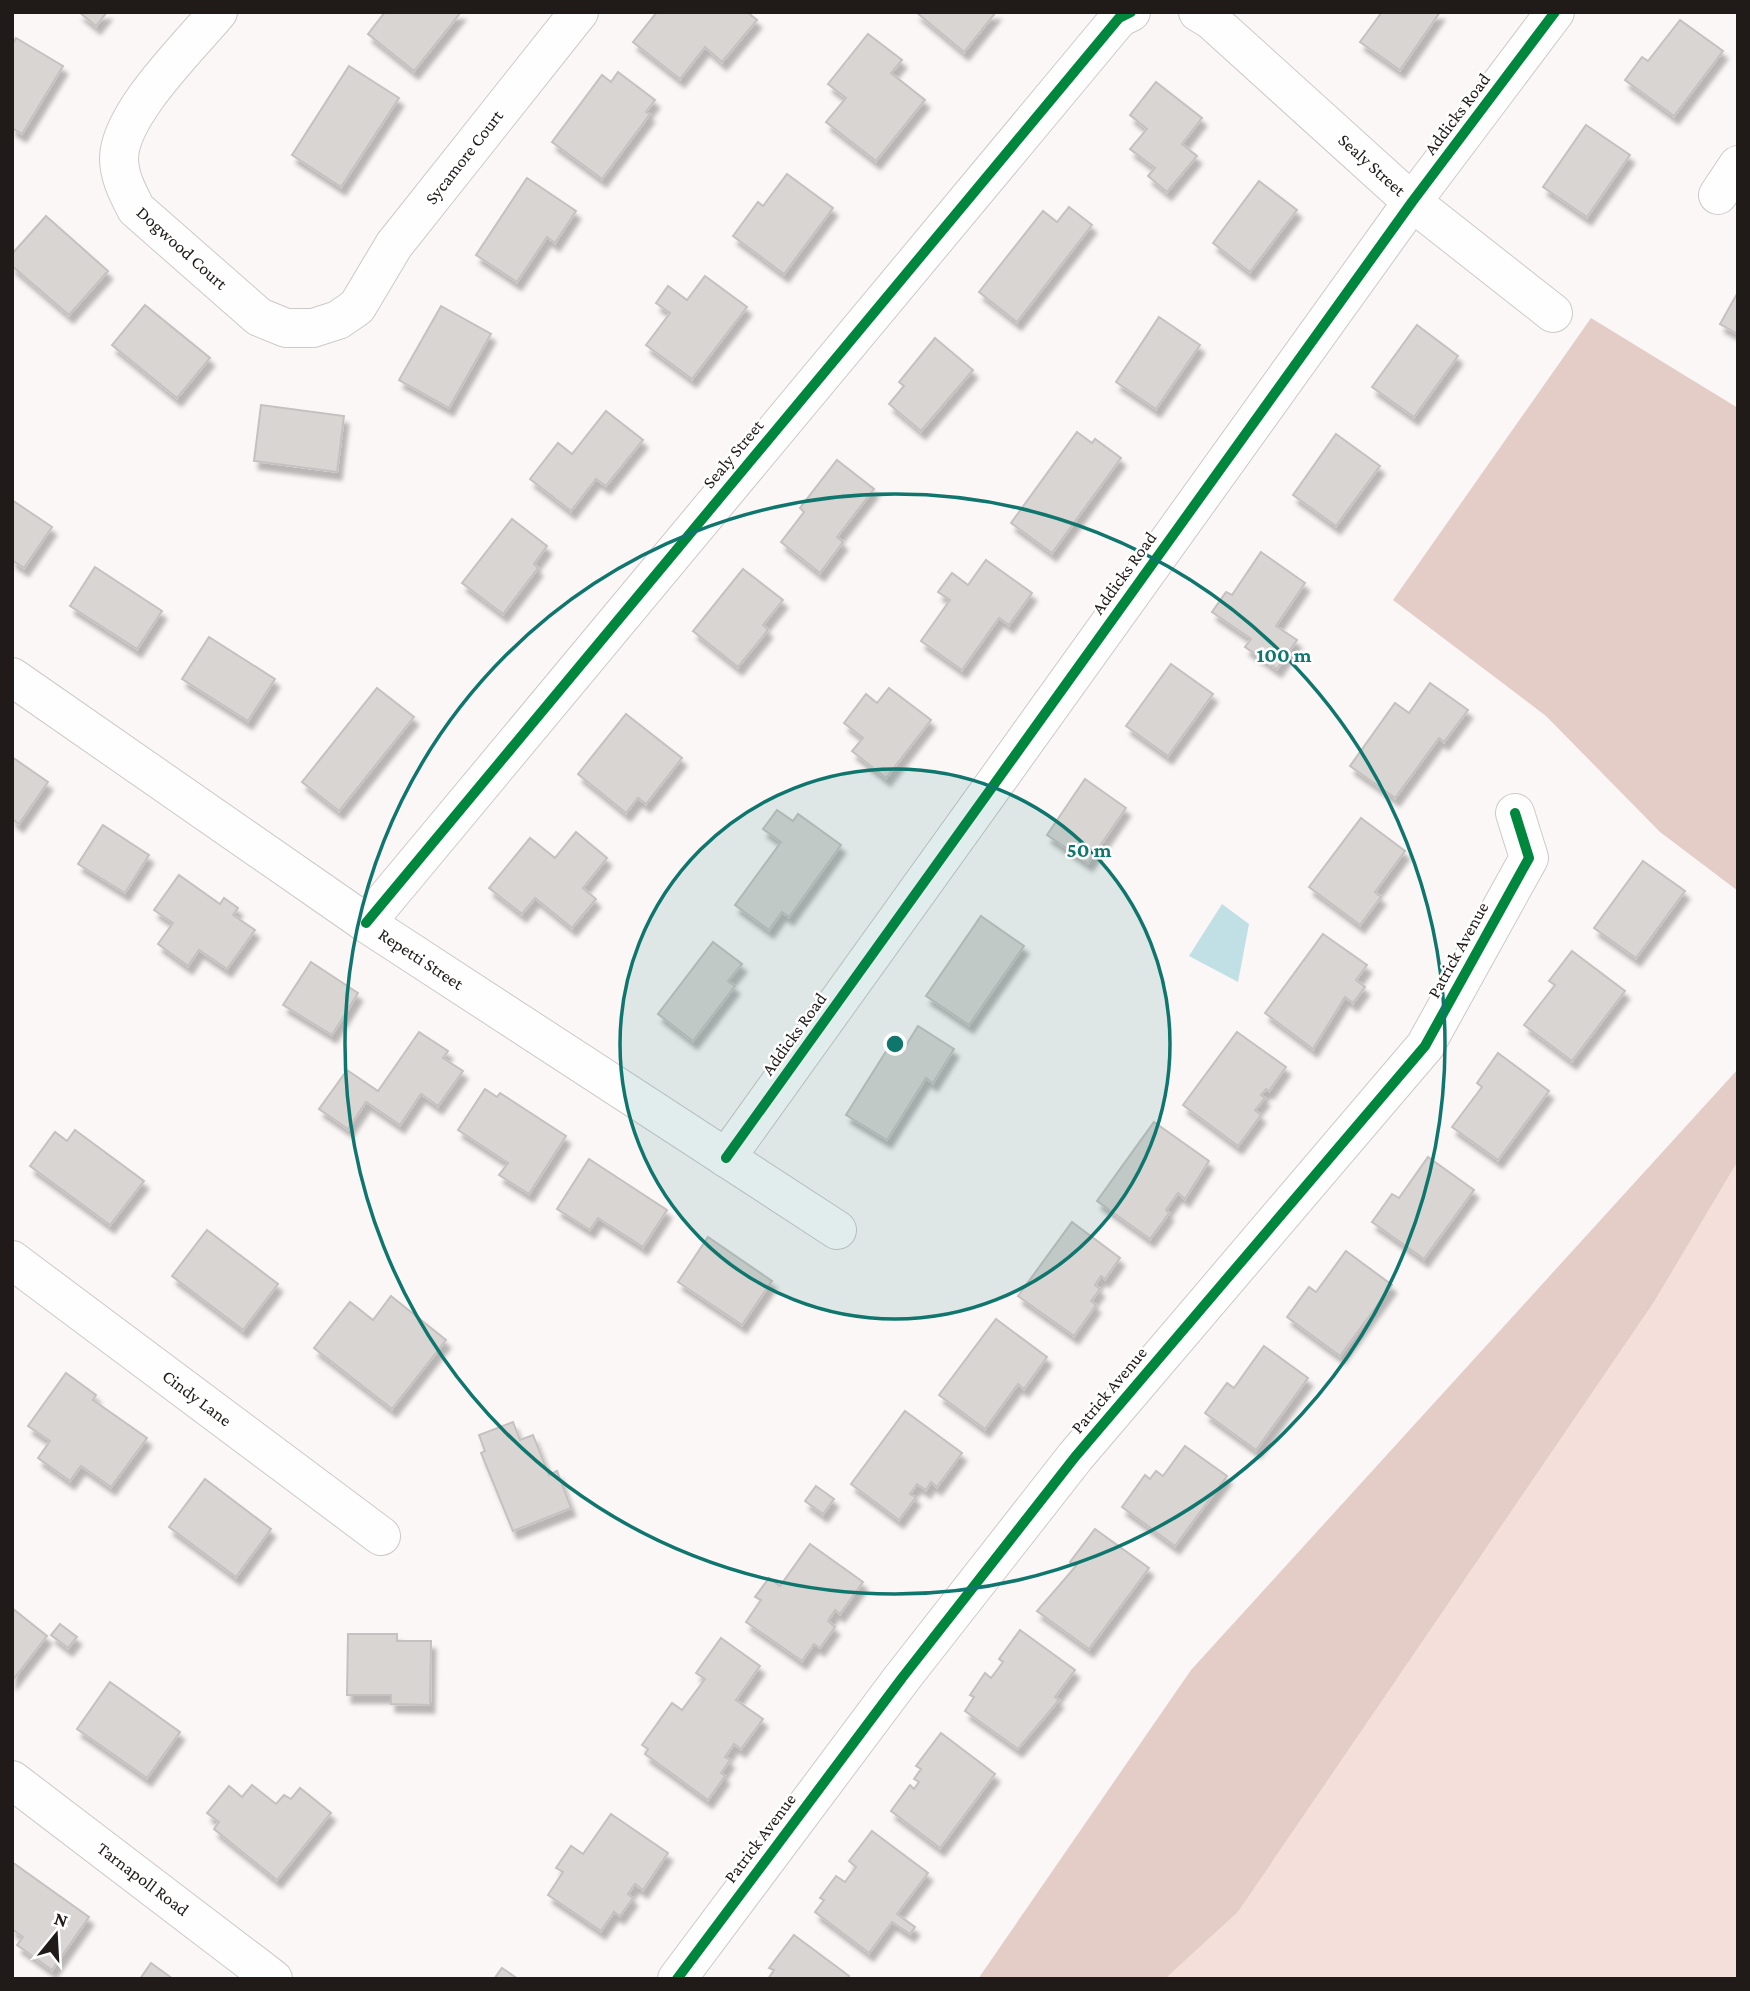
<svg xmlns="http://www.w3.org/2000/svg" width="1750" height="1991" font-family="'Crimson Pro',serif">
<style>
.green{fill:#f5dfda}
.forest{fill:#e5cdc7}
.water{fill:#c1e0e6}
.building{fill:#d9d5d3;stroke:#c6c1c0;stroke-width:2;filter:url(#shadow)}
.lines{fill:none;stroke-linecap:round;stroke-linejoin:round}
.minor-casing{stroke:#cec9c8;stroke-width:40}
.minor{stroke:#fefefe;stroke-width:38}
.cycleway-casing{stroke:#fff;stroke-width:15}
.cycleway{stroke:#00873e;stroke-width:10}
.ring{fill:none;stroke:#0f766e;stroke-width:3.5}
.labels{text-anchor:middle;stroke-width:5;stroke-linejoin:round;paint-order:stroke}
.street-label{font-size:18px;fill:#201a18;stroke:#fff}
.centre{fill:#0f766e;stroke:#fff;stroke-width:3.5}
.ring-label{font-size:21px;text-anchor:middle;font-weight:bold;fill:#0f766e;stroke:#fff;stroke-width:5;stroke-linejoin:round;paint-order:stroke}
</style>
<defs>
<filter id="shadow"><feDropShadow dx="4.5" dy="8" stdDeviation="2" flood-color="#0004"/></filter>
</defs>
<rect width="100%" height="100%" fill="#fbf7f6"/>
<polygon class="green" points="1738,1161 1738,1979 1165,1979 1238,1912 1654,1302"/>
<g class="forest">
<polygon points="1591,318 1738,408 1738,891 1660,832 1546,716 1393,600"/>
<polygon points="1738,1069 1738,1161 1654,1302 1238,1912 1165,1979 978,1979 1191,1670"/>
</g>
<polygon class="water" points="1222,904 1249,924 1238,982 1189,956"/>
<g class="building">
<polygon points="79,12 107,12 96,26"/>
<polygon points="385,12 461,12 414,71 368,34"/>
<polygon points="657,12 747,12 757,20 722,62 705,47 680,79 633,42"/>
<polygon points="916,12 996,12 964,52"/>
<polygon points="1382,12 1440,12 1400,70 1360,42"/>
<polygon points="1680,20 1723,51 1674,116 1625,80 1642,57 1648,61"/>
<polygon points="868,34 902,60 891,73 925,100 876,161 826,122 846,98 828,84"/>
<polygon points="16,38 63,66 22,134 12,128 12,45"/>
<polygon points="349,66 399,98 341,187 292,155"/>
<polygon points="618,72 655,100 646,112 650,114 602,179 552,142 602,75 611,82"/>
<polygon points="1156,82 1202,118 1182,144 1197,156 1167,192 1148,176 1155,168 1130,149 1147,129 1130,115"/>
<polygon points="1586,125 1630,155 1587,217 1543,187"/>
<polygon points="787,174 833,208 784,274 733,236 758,202 763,206"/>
<polygon points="527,178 576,211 555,243 547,237 517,282 476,255"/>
<polygon points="1259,181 1297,210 1250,272 1213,243"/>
<polygon points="1069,207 1092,225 1017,322 979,292 1043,211 1057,222"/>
<polygon points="46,216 108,271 69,315 12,266 12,254"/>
<polygon points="705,276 747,307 692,379 646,345 670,313 656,303 668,286 687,300"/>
<polygon points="1738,292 1738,334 1720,324"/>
<polygon points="145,305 210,358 177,398 112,345"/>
<polygon points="441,306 491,334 449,408 399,380"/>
<polygon points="1159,317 1200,345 1156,409 1116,382"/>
<polygon points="1417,325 1458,356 1414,417 1372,387"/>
<polygon points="935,338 973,370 921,431 889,404 904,386 899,382"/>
<polygon points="261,405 344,416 337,472 254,461"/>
<polygon points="606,411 643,440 606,486 596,479 571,511 530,479 558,443 572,454"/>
<polygon points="1077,432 1092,443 1095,439 1121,458 1052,553 1011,523"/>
<polygon points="1336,434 1380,466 1336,526 1293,495"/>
<polygon points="837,460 874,489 837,537 843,542 820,573 781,542 804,512 800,508"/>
<polygon points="12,500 52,527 24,568 12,560"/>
<polygon points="512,519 547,546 534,564 538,568 503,614 462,583"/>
<polygon points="1261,552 1305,583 1276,626 1297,640 1277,669 1245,647 1251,639 1212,612 1226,592 1232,595"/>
<polygon points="986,560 1032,593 1009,625 999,618 962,670 921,641 950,600 938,592 952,573 968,585"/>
<polygon points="95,567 162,611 137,649 70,606"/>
<polygon points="743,569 783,600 763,625 768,630 738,667 693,631"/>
<polygon points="209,637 275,679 248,721 182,679"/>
<polygon points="1171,664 1213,694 1168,756 1126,726"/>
<polygon points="1430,683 1468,710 1444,742 1439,738 1395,798 1350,766 1395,703 1409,713"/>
<polygon points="377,688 414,717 339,811 302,782"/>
<polygon points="889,688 931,720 886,778 852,751 863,738 844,723 866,694 877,703"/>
<polygon points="626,714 682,758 646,804 638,798 626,813 578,774"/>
<polygon points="12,757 48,782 19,824 12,819"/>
<polygon points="1085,779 1126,808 1088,863 1047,835"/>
<polygon points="777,810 793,821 798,814 841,845 789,917 782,912 769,930 735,905 781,842 763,829"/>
<polygon points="1361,818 1405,851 1375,892 1381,897 1360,925 1309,887"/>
<polygon points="103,825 149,855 125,893 78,864"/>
<polygon points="576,832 607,858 583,888 596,899 572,928 535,898 522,914 489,888 530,838 555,858"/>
<polygon points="1643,861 1685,891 1636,958 1594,928"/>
<polygon points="179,875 220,904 224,898 238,908 233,915 255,930 227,969 199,950 188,966 158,944 173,923 154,910"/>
<polygon points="981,916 1024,946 969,1025 926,996"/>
<polygon points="1323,934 1367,965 1356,980 1365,987 1353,1003 1345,997 1313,1049 1265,1013"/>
<polygon points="713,942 742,964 728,981 735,986 693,1041 658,1014"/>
<polygon points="1572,951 1625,991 1572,1061 1524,1025 1555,985 1549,981"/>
<polygon points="311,962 358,993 332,1035 283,1005"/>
<polygon points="918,1026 954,1049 933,1083 926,1078 887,1140 846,1115 890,1045 902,1052"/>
<polygon points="419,1032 448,1051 443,1058 463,1071 438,1106 421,1094 400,1125 366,1102 348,1129 319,1109 347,1070 378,1091"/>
<polygon points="1237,1032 1286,1067 1269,1091 1266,1089 1261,1095 1265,1098 1255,1110 1261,1115 1238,1146 1183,1105"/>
<polygon points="1498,1053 1549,1091 1498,1160 1452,1127 1482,1087 1477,1083"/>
<polygon points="485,1089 497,1097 500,1093 566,1136 529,1194 499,1175 508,1163 458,1130"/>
<polygon points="1154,1122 1209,1161 1185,1199 1178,1193 1166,1210 1169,1213 1150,1239 1097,1201"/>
<polygon points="75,1130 144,1181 110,1225 30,1166 55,1132 67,1141"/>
<polygon points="1428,1157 1474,1190 1424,1259 1372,1222 1392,1194 1399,1198"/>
<polygon points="589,1159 667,1210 643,1247 598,1218 590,1230 557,1209"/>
<polygon points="1072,1222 1120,1258 1105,1279 1101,1276 1095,1285 1100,1289 1091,1301 1096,1305 1074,1336 1018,1296"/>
<polygon points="207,1230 278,1284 243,1330 172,1276"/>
<polygon points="708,1237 772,1281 742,1325 678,1282"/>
<polygon points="1346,1251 1392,1285 1340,1356 1287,1317 1309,1287 1316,1292"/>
<polygon points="391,1296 446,1340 392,1409 314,1348 350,1302 373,1320"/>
<polygon points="996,1319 1047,1357 1024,1389 1018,1384 985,1429 939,1395"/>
<polygon points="1264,1346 1308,1378 1256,1450 1205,1413 1227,1383 1234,1388"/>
<polygon points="66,1373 96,1395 93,1400 147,1438 111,1487 81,1466 70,1481 38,1458 50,1441 28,1426"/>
<polygon points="905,1411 962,1453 937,1487 931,1482 926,1490 917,1484 910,1494 916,1497 899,1520 851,1484"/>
<polygon points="513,1422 520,1440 533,1435 549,1475 557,1471 571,1508 513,1531 481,1453 485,1451 479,1435"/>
<polygon points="1185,1446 1227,1476 1175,1546 1122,1507 1145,1475 1150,1479 1156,1471 1163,1476"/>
<polygon points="205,1479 271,1529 236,1577 169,1527"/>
<polygon points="816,1486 834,1499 823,1514 805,1501"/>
<polygon points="1095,1529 1149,1568 1089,1649 1037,1611 1076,1566 1070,1562"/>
<polygon points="810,1544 863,1582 840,1614 835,1610 828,1621 835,1627 820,1648 814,1644 802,1661 746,1622 761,1600 755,1597 769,1578 780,1586"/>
<polygon points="12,1608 47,1636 12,1681"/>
<polygon points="60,1624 77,1637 68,1648 51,1635"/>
<polygon points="1020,1630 1075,1670 1055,1697 1059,1700 1018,1749 965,1711 974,1697 970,1695 985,1673 991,1678 1003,1662 999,1659"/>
<polygon points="348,1634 397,1634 397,1641 431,1641 430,1705 391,1704 391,1695 347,1695"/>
<polygon points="721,1638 760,1666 736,1700 763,1719 741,1749 734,1744 725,1757 730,1760 721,1773 725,1776 708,1800 645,1754 648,1749 642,1745 672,1703 682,1710 705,1679 696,1673"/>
<polygon points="110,1682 180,1732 147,1778 77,1729"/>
<polygon points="941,1733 995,1774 940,1848 891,1811 910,1785 914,1789 919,1782 914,1779 921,1769 916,1766"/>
<polygon points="252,1785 276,1804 284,1795 291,1799 300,1788 331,1813 277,1880 214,1829 219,1822 207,1813 229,1786 242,1797"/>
<polygon points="611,1814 668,1853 643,1890 635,1884 628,1894 633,1898 620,1916 614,1912 601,1931 548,1895 563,1872 556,1868 571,1846 583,1854"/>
<polygon points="872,1831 928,1873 897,1914 915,1927 910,1934 892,1922 869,1953 815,1912 824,1900 820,1898 836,1876 845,1882 856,1867 849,1861"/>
<polygon points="12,1862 89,1917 52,1970 17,1945 23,1937 12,1929"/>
<polygon points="794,1935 849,1976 847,1979 768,1979 774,1970 769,1968"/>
<polygon points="151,1963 173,1979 140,1979"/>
<polygon points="502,1968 518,1979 494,1979"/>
</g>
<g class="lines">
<defs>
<g id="minor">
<path d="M218,12c-29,35 -98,101 -99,146 0,19 9,35 17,51l123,108 27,11h27l25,-8 19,-13 37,-62 185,-233"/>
<polyline points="1198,12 1211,20 1412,202 1553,313"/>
<polyline points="1718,195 1738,165"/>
<polyline points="12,677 366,923 837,1230"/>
<polyline points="366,923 1119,18 1131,12"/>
<polyline points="726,1158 1412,202 1555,12"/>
<polyline points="12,1260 381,1536"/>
<polyline points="12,1780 273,1979"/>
<polyline points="677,1979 902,1678 1075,1457 1425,1046 1529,858 1515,813"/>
</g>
</defs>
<use href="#minor" class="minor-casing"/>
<use href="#minor" class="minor"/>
<defs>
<g id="cycleway">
<polyline points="366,923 1119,18 1131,12"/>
<polyline points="726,1158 1412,202 1555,12"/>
<polyline points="677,1979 902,1678 1075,1457 1425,1046 1529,858 1515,813"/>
</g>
</defs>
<use href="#cycleway" class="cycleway-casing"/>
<use href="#cycleway" class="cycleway"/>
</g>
<circle cx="895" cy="1044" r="275" fill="#0f766e" fill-opacity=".12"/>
<g class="ring">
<circle cx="895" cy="1044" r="275"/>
<circle cx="895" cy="1044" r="550"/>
</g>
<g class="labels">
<g class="street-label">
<text transform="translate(1457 114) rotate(-53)" y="6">Addicks Road</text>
<text transform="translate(464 157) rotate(-52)" y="6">Sycamore Court</text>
<text transform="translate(1372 165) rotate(42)" y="6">Sealy Street</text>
<text transform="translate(182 248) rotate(42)" y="6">Dogwood Court</text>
<text transform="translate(733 454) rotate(-50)" y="6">Sealy Street</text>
<text transform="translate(1124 573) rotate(-54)" y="6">Addicks Road</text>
<text transform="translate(1458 950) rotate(-61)" y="6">Patrick Avenue</text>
<text transform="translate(421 959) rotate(33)" y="6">Repetti Street</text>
<text transform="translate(794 1034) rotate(-54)" y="6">Addicks Road</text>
<text transform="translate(1109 1390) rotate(-50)" y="6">Patrick Avenue</text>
<text transform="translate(197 1398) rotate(37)" y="6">Cindy Lane</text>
<text transform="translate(760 1838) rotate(-53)" y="6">Patrick Avenue</text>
<text transform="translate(143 1879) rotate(37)" y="6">Tarnapoll Road</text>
</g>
</g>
<circle cx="895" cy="1044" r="10" class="centre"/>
<g class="ring-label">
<text x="1284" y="662">100 m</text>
<text x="1089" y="857">50 m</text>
</g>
<rect width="1750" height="1991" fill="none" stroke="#201a18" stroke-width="28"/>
<g transform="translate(56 1935) rotate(18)" stroke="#ffffff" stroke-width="5" paint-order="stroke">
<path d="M0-5L12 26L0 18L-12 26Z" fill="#201a18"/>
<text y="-10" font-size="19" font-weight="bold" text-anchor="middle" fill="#201a18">N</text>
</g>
</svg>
